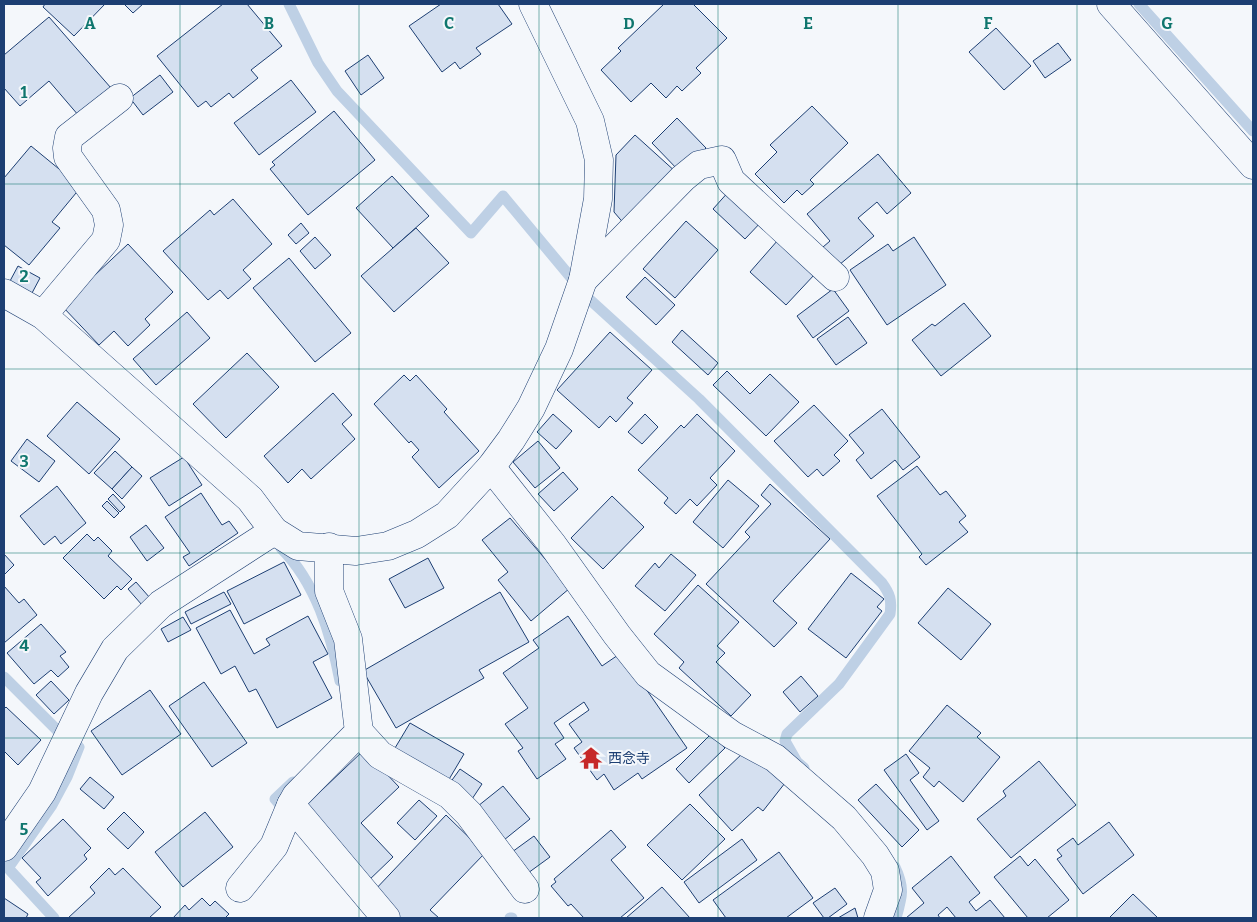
<svg xmlns="http://www.w3.org/2000/svg" width="1257" height="922" font-family="Bitter,'Noto Sans JP',serif">
<style>
.lines{fill:none;stroke-linecap:round;stroke-linejoin:round}
.stream{stroke:#bed0e5;stroke-width:11}
.building{fill:#d5e0f0;stroke:#1d3f73}
.street-casing{stroke:#1d3f73;stroke-width:29}
.street{stroke:#f4f7fb;stroke-width:28}
.grid{fill:none;stroke:#0f766e;stroke-width:1;stroke-opacity:0.55}
.labels{text-anchor:middle;stroke-width:4;stroke-linejoin:round;paint-order:stroke}
.poi-label{font-size:14px;fill:#1d3f73;stroke:#f4f7fb;text-anchor:start}
.grid-label{font-size:16px;text-anchor:middle;font-weight:bold;fill:#0f766e;stroke:#f4f7fb;stroke-width:4;stroke-linejoin:round;paint-order:stroke}
</style>
<rect width="100%" height="100%" fill="#f4f7fb"/>
<g class="lines">
<g class="stream">
<path d="M289,4l29,59 19,28 134,142 32,-37 85,102 111,101 183,184c8,11 10,17 8,31l-51,70 -52,50 -2,7 12,21 7,6"/>
<polyline points="1139,4 1253,131"/>
<path d="M281,548c35,35 50,86 59,133"/>
<polyline points="4,677 57,730 79,747 67,777 52,805 8,868 54,918"/>
<polyline points="286,812 275,799 293,782"/>
<path d="M895,867c10,21 7,30 1,51"/>
<polyline points="510,918 512,918"/>
</g>
</g>
<g class="building">
<polygon points="45,4 105,4 74,36 43,7"/>
<polygon points="124,4 143,4 133,13"/>
<polygon points="223,4 247,4 282,46 251,70 258,78 233,98 229,93 211,107 206,101 198,107 157,56"/>
<polygon points="441,4 498,4 512,24 476,48 481,54 460,69 455,62 442,72 409,26"/>
<polygon points="664,4 693,4 727,38 696,68 701,73 682,91 677,86 666,98 651,83 631,102 601,70 621,51 618,48"/>
<polygon points="49,17 111,88 79,116 49,81 20,106 4,88 4,55"/>
<polygon points="996,28 1031,66 1004,90 969,52"/>
<polygon points="1058,43 1071,60 1045,78 1033,61"/>
<polygon points="368,55 384,78 361,95 345,71"/>
<polygon points="160,75 173,92 143,115 130,98"/>
<polygon points="291,80 316,112 259,155 234,123"/>
<polygon points="812,106 848,143 810,180 814,184 802,195 797,190 784,203 755,174 777,152 770,145"/>
<polygon points="334,111 375,160 308,215 270,169 275,165 272,162"/>
<polygon points="677,118 706,148 681,173 652,143"/>
<polygon points="635,135 677,173 626,226 614,212 616,155"/>
<polygon points="31,146 81,187 52,222 60,228 29,265 4,245 4,178"/>
<polygon points="878,154 911,193 887,214 877,202 858,218 874,236 839,265 823,247 830,241 807,214"/>
<polygon points="392,176 429,216 393,248 356,208"/>
<polygon points="731,189 763,220 745,239 713,209"/>
<polygon points="233,199 272,244 243,270 251,279 228,299 220,290 208,300 163,251 210,210 214,215"/>
<polygon points="686,221 718,250 675,298 643,269"/>
<polygon points="301,223 309,233 296,244 288,235"/>
<polygon points="416,228 449,263 394,312 361,276"/>
<polygon points="315,237 331,255 315,269 300,251"/>
<polygon points="914,237 946,285 887,325 850,270 888,244 893,251"/>
<polygon points="778,240 815,274 786,305 750,272"/>
<polygon points="128,244 173,292 145,319 150,325 128,346 114,331 99,345 62,306"/>
<polygon points="289,258 351,333 315,362 253,288"/>
<polygon points="18,266 40,278 32,293 10,281"/>
<polygon points="645,277 675,305 656,325 626,297"/>
<polygon points="833,289 849,311 813,338 797,316"/>
<polygon points="964,303 991,336 941,376 912,340 932,324 935,326"/>
<polygon points="187,312 210,338 156,385 133,359"/>
<polygon points="848,317 867,343 836,365 817,339"/>
<polygon points="682,330 718,363 708,375 672,342"/>
<polygon points="610,332 652,370 627,398 633,403 616,422 610,416 599,428 557,390"/>
<polygon points="247,353 279,387 226,438 193,404"/>
<polygon points="727,371 750,394 770,374 799,402 766,436 713,385"/>
<polygon points="404,375 410,381 416,375 447,409 444,412 479,451 439,488 412,457 419,450 411,441 409,443 374,404"/>
<polygon points="333,393 352,415 342,424 355,439 311,479 302,469 288,483 264,456"/>
<polygon points="77,402 120,439 89,474 47,436"/>
<polygon points="814,405 848,441 834,455 840,461 823,476 817,469 808,477 774,441"/>
<polygon points="882,409 920,457 903,470 895,460 871,479 856,460 864,453 849,435"/>
<polygon points="553,414 572,431 556,449 537,432"/>
<polygon points="645,414 658,427 642,444 628,432"/>
<polygon points="697,414 735,451 710,478 717,485 697,506 690,499 676,514 664,503 668,498 638,470 681,425 684,428"/>
<polygon points="27,439 55,461 39,482 11,461"/>
<polygon points="538,441 560,468 535,488 513,462"/>
<polygon points="115,451 132,467 112,489 94,473"/>
<polygon points="184,457 202,485 169,506 150,478"/>
<polygon points="917,466 940,495 946,491 966,516 959,522 968,532 926,565 919,557 922,554 877,496"/>
<polygon points="132,467 142,476 122,499 112,489"/>
<polygon points="563,472 578,489 554,511 538,494"/>
<polygon points="728,480 759,506 723,548 693,522"/>
<polygon points="770,484 830,539 773,601 797,623 774,647 706,584 750,537 745,532 771,504 761,495"/>
<polygon points="57,486 86,523 61,544 55,536 44,545 20,516"/>
<polygon points="201,493 222,525 229,521 238,533 189,566 183,557 190,553 165,517"/>
<polygon points="113,494 125,507 120,512 108,499"/>
<polygon points="612,496 644,527 603,569 571,538"/>
<polygon points="107,501 119,513 114,518 102,506"/>
<polygon points="510,518 570,588 531,621 498,580 508,572 482,540"/>
<polygon points="146,525 164,548 147,561 130,537"/>
<polygon points="87,534 94,541 98,537 112,551 108,556 132,579 121,590 117,586 104,599 63,558"/>
<polygon points="4,554 14,565 4,575"/>
<polygon points="671,554 696,575 665,611 635,586 655,563 659,568"/>
<polygon points="428,558 444,588 405,608 389,579"/>
<polygon points="284,562 301,595 244,624 227,591"/>
<polygon points="851,573 884,599 877,607 882,611 846,658 808,629"/>
<polygon points="136,582 150,598 142,605 128,589"/>
<polygon points="698,585 739,622 717,646 725,653 716,662 751,695 731,716 679,668 684,662 654,634"/>
<polygon points="4,586 19,603 24,599 37,615 4,643"/>
<polygon points="948,588 991,624 961,660 918,623"/>
<polygon points="224,592 231,604 191,624 185,612"/>
<polygon points="500,592 529,642 479,670 484,678 396,728 363,671"/>
<polygon points="230,610 254,654 270,645 266,639 308,616 328,654 313,662 332,698 277,728 256,689 249,692 235,666 221,674 196,628"/>
<polygon points="568,616 602,666 621,653 687,748 642,779 638,773 614,790 604,774 597,780 574,748 582,742 569,724 589,710 584,702 554,723 564,738 555,744 566,759 537,779 518,751 523,748 505,724 528,708 503,673 539,648 533,640"/>
<polygon points="183,617 191,630 168,642 161,629"/>
<polygon points="41,624 66,652 60,656 69,667 58,677 51,670 34,684 7,653"/>
<polygon points="801,676 818,696 800,712 783,692"/>
<polygon points="51,681 69,700 54,714 36,695"/>
<polygon points="204,682 247,743 212,767 169,706"/>
<polygon points="150,690 181,734 122,775 91,731"/>
<polygon points="947,705 981,733 977,737 1000,757 963,802 939,781 934,787 923,777 930,768 909,751"/>
<polygon points="6,707 41,740 18,765 4,751 4,709"/>
<polygon points="410,723 464,754 448,781 395,748"/>
<polygon points="711,734 725,748 689,783 676,769"/>
<polygon points="364,750 399,787 361,823 393,857 366,883 301,810"/>
<polygon points="745,751 785,783 763,811 758,807 732,831 699,795"/>
<polygon points="906,754 919,773 910,780 939,821 927,830 884,770"/>
<polygon points="1039,761 1076,805 1011,858 977,819 1006,796 1003,791"/>
<polygon points="460,769 482,784 470,802 447,787"/>
<polygon points="90,777 114,797 104,809 80,789"/>
<polygon points="876,784 919,830 902,847 858,800"/>
<polygon points="503,786 530,819 504,840 478,806"/>
<polygon points="419,800 437,816 415,840 397,823"/>
<polygon points="690,804 725,839 682,880 647,845"/>
<polygon points="124,812 144,832 128,849 107,829"/>
<polygon points="205,812 233,847 183,887 155,852"/>
<polygon points="446,815 485,853 430,910 439,918 399,918 372,893"/>
<polygon points="63,819 91,848 84,855 87,859 48,896 36,882 41,878 22,858"/>
<polygon points="1109,822 1134,855 1083,894 1057,859 1062,856 1057,850 1073,838 1078,845"/>
<polygon points="611,830 626,847 611,860 644,898 620,918 584,918 571,904 568,906 551,886 556,882 554,879"/>
<polygon points="534,836 550,857 528,873 512,852"/>
<polygon points="742,839 757,860 699,903 684,882"/>
<polygon points="779,852 813,898 786,918 726,918 713,900"/>
<polygon points="951,856 980,893 969,902 976,911 990,900 1005,918 956,918 947,907 938,915 940,918 906,918 924,903 912,888"/>
<polygon points="1020,856 1028,866 1035,859 1069,900 1047,918 1028,918 994,877"/>
<polygon points="109,868 115,875 123,868 161,907 149,918 68,918 95,893 90,887"/>
<polygon points="662,887 690,918 626,918"/>
<polygon points="835,888 847,904 828,918 824,918 813,903"/>
<polygon points="1133,894 1158,918 1109,918"/>
<polygon points="4,898 28,914 26,918 4,918"/>
<polygon points="202,898 210,906 215,901 229,914 225,918 173,918 185,905 189,910"/>
<polygon points="855,908 858,918 838,918"/>
</g>
<g class="lines">
<defs>
<g id="street">
<polyline points="1111,4 1253,165"/>
<polyline points="583,280 683,178 699,165 722,160 731,181 835,277"/>
<polyline points="4,293 43,315 250,499 274,531 298,546 356,551 388,546 417,534 447,515 491,467 511,440 531,408 559,349 583,280 598,199 599,160 590,121 533,4"/>
<polyline points="43,315 106,240 109,225 106,210 68,157 67,148 69,137 119,98"/>
<polyline points="491,467 552,544 617,635 648,674 732,735 775,758 844,818 875,855 885,871 888,890 878,918"/>
<polyline points="329,547 329,591 348,639 359,732 296,796 291,805 386,918"/>
<polyline points="359,732 380,755 450,795 469,814 525,889"/>
<polyline points="4,847 42,792 89,693 115,649 161,604 274,531"/>
<polyline points="240,888 274,846 291,805"/>
</g>
</defs>
<use href="#street" class="street-casing"/>
<use href="#street" class="street"/>
</g>
<path class="grid" d="M180,4v914M359,4v914M539,4v914M718,4v914M898,4v914M1077,4v914M4,184h1249M4,369h1249M4,553h1249M4,738h1249"/>
<defs>
<symbol id="temple-bare" viewBox="-9 -9 18 18"><path d="M0-6L5-2H3V0L6.5 2.5H4V6H1.5V3h-3V6H-4V2.5H-6.5L-3 0V-2H-5Z" fill="#c62828" stroke="#f4f7fb" stroke-width="2.5" paint-order="stroke"/></symbol>
</defs>
<g fill-rule="evenodd">
<use href="#temple-bare" x="575" y="742" width="32" height="32"/>
</g>
<g class="labels">
<g class="poi-label">
<text x="608" y="763">西念寺</text>
</g>
</g>
<g class="grid-label">
<text x="90" y="29">A</text>
<text x="269" y="29">B</text>
<text x="449" y="29">C</text>
<text x="629" y="29">D</text>
<text x="808" y="29">E</text>
<text x="988" y="29">F</text>
<text x="1167" y="29">G</text>
<text x="24" y="98">1</text>
<text x="24" y="282">2</text>
<text x="24" y="467">3</text>
<text x="24" y="651">4</text>
<text x="24" y="835">5</text>
</g>
<rect width="1257" height="922" fill="none" stroke="#1d3f73" stroke-width="10"/>
</svg>
